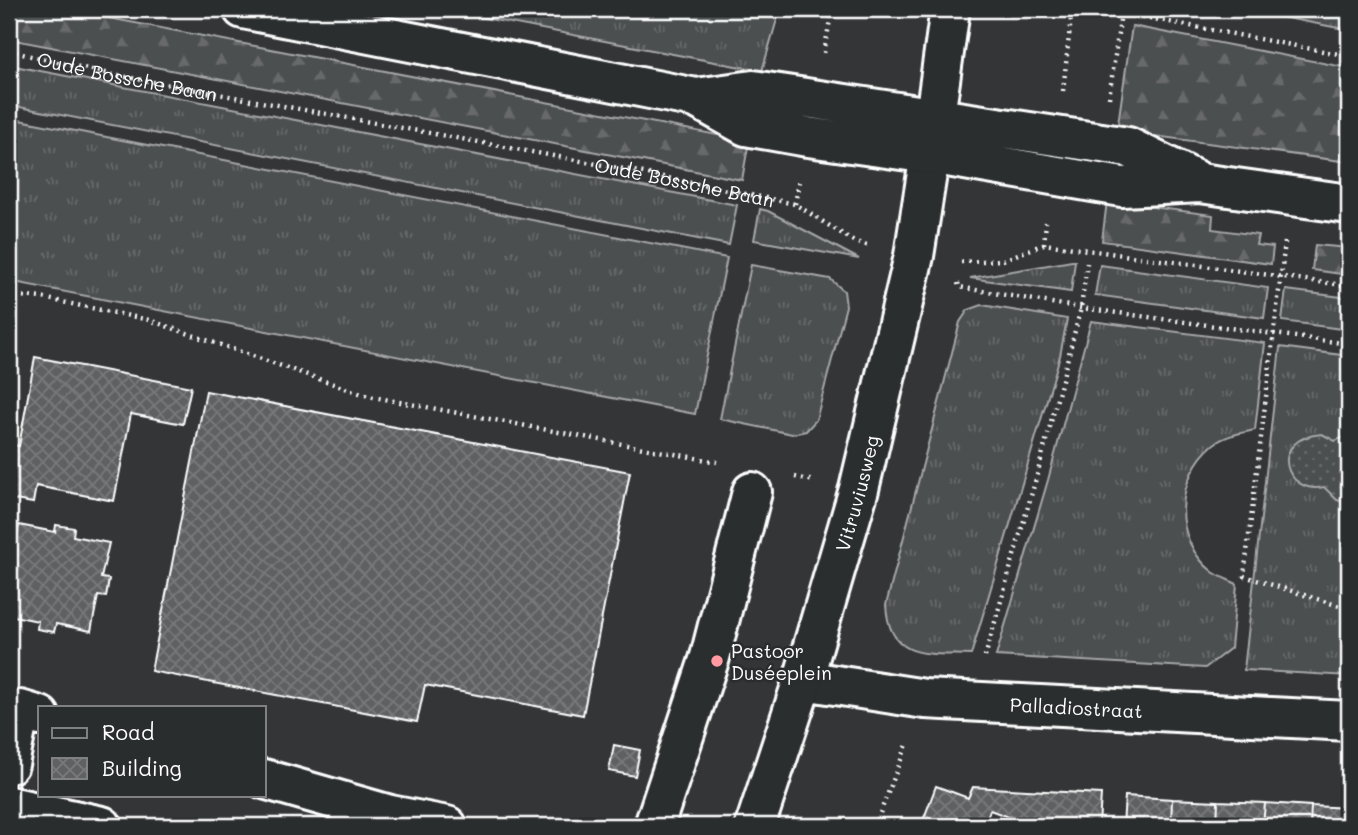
<svg xmlns="http://www.w3.org/2000/svg" width="1358" height="835" font-family="Mali,sans-serif">
  <style>
    .grass { fill: url(#grass-tufts); stroke: #a6a7a8; stroke-width: 2 }
    .forest { fill: url(#forest-firs); stroke: #a6a7a8; stroke-width: 2 }
    .park { fill: url(#park-dots); stroke: #a6a7a8; stroke-width: 2 }
    .building { fill: url(#building-cross-hatch); stroke: #fff; stroke-width: 2 }
    .lines { fill: none; stroke-linecap: round; stroke-linejoin: round }
    .minor-casing { stroke: #fff; stroke-width: 44 }
    .tertiary-casing { stroke: #fff; stroke-width: 44 }
    .path { stroke: #fff; stroke-width: 4.5; stroke-dasharray: 2 5; stroke-linecap: butt }
    .minor { stroke: #2a2d2e; stroke-width: 38 }
    .tertiary { stroke: #2a2d2e; stroke-width: 38 }
    .poi-dot { fill: #ff9aa2; stroke: #2a2d2e; stroke-width: 2.5 }
    .labels { text-anchor: middle; dominant-baseline: central; stroke-width: 5; stroke-linejoin: round; paint-order: stroke }
    .street-label { font-size: 19px; fill: #fff; stroke: #2a2d2e }
    .poi-label { font-size: 19px; fill: #fff; stroke: #2a2d2e; text-anchor: start }
  </style>
  <defs>
    <pattern id="grass-tufts" width="24" height="20" patternUnits="userSpaceOnUse" patternTransform="scale(1.75)"><rect width="24" height="20" fill="#4c4f50"/><path d="M3 7l-1-3M5 7V3M7 7l1-3M15 17l-1-3M17 17v-4M19 17l1-3" fill="none" stroke="#67696a"/></pattern>
    <pattern id="forest-firs" width="22" height="20" patternUnits="userSpaceOnUse" patternTransform="scale(1.75)"><rect width="22" height="20" fill="#4c4f50"/><path d="M5 1l3.5 6h-7zM16 11l3.5 6h-7z" fill="#67696a"/></pattern>
    <pattern id="park-dots" width="8" height="8" patternUnits="userSpaceOnUse" patternTransform="scale(1.75)"><rect width="8" height="8" fill="#4c4f50"/><path d="M2 2h.1M6 6h.1" fill="none" stroke="#67696a" stroke-width="1.8" stroke-linecap="round"/></pattern>
    <pattern id="building-cross-hatch" width="8" height="8" patternUnits="userSpaceOnUse" patternTransform="scale(1.75)"><rect width="8" height="8" fill="#5f6162"/><path d="M0 0l8 8M0 8l8-8" fill="none" stroke="#77797a"/></pattern>
  </defs>
  <rect width="100%" height="100%" fill="#333536"/>
  <filter id="ink" filterUnits="userSpaceOnUse"><feTurbulence type="fractalNoise" baseFrequency=".0143" numOctaves="2"/><feDisplacementMap in="SourceGraphic" scale="14" xChannelSelector="R" yChannelSelector="G"/><feConvolveMatrix kernelMatrix="1 2 1 2 8 2 1 2 1" color-interpolation-filters="sRGB"/></filter>
  <g filter="url(#ink)">
    <path class="grass" d="M437 9H780L762 71Z
      M1240 9H1349V30Z
      M9 65 737 205 729 245 9 105Z
      M9 118 727 258 695 414 9 281Z
      M760 209 768 211 859 259 754 240Z
      M1072 261H1075L1071 292 970 278Z
      M751 265 830 279 844 291 846 306 816 420 806 431 792 434 720 419Z
      M1100 265 1268 288 1264 318 1095 295Z
      M1286 290 1349 298V330L1282 321Z
      M982 305 1067 319 1060 356 971 655C928 653 889 661 886 605L960 322 968 310Z
      M1091 321 1265 343 1255 430C1241 433 1226 435 1214 444 1175 476 1171 540 1213 572 1220 577 1229 580 1237 584L1231 648 1205 668 996 656 1048 480Z
      M1280 347 1349 356V676L1244 670Z"/>
    <path class="forest" d="M9 9H62L749 141 742 180 9 39Z
      M1132 26 1349 68V162L1117 131Z
      M1107 201 1213 215 1212 229 1258 235 1256 245 1273 247 1271 264 1102 241Z
      M1315 245 1349 248V275L1312 270Z"/>
    <path class="park" d="M1322 434 1335 441 1349 435V503L1337 500 1324 487C1285 496 1266 438 1322 434Z"/>
    <path class="building" d="M35 357 191 387 183 424 131 414 114 501 36 486 33 503 9 499V444L19 446Z
      M206 391 630 472 583 715 425 685 417 722 151 671Z
      M19 525 55 532 56 525 74 528 73 536 109 543 101 578 109 579 106 597 98 596 91 631 56 624 54 632 37 629 38 621 9 615V560L12 561Z
      M614 745 640 750 635 776 609 771Z
      M936 786 968 798 973 787 1101 794 1099 826H1033L990 810 984 826H921Z
      M1125 796 1172 799 1171 826H1123Z
      M1172 799 1218 801 1217 826H1171Z
      M1218 801 1265 803 1263 826H1217Z
      M1265 803 1311 806 1310 826H1263Z
      M1311 806 1349 808V826H1310Z"/>
    <g class="lines">
      <defs>
        <g id="minor">
          <path id="s2" d="M803 680 925 699 1349 721"/>
          <path d="M9 764 20 710 40 716"/>
          <path d="M264 779 390 815 447 826"/>
          <path d="M9 806 102 826"/>
          <path d="M654 826 710 657 752 492"/>
          <path id="s3" d="M755 826 803 680 859 489 914 256 930 154"/>
        </g>
        <path id="tertiary" d="M243 9 696 98 746 126 808 137 930 154 1122 187 1200 183 1349 204
          M696 98 753 90 1128 147 1199 182
          M931 145 950 9"/>
      </defs>
      <use href="#minor" class="minor-casing"/>
      <use href="#tertiary" class="tertiary-casing"/>
      <g class="path">
        <path d="M1101 9 1349 56"/>
        <path id="s1" d="M9 51 110 74 624 169 795 204 855 242 867 245"/>
        <path d="M824 53 832 9"/>
        <path d="M1063 91 1072 9"/>
        <path d="M1109 98 1121 13"/>
        <path d="M795 204 799 182"/>
        <path d="M1285 242 1244 576 1349 609"/>
        <path d="M1044 244 1046 222"/>
        <path d="M961 262 1003 260 1044 244 1349 286"/>
        <path d="M958 283 959 287 1081 308 1349 344"/>
        <path d="M9 295 43 298 149 320 368 396 717 462"/>
        <path d="M795 477 814 481"/>
        <path d="M985 657 1037 475 1081 308 1087 263"/>
        <path d="M875 826 908 742"/>
      </g>
      <use href="#minor" class="minor"/>
      <use href="#tertiary" class="tertiary"/>
    </g>
  </g>
  <circle class="poi-dot" cx="717" cy="661" r="7"/>
  <g class="labels">
    <g class="street-label">
      <text stroke="none"><textPath href="#s1" startOffset="121">Oude Bossche Baan</textPath></text>
      <text stroke="none"><textPath href="#s1" startOffset="688">Oude Bossche Baan</textPath></text>
      <text stroke="none"><textPath href="#s3" startOffset="348">Vitruviusweg</textPath></text>
      <text stroke="none"><textPath href="#s2" startOffset="275">Palladiostraat</textPath></text>
    </g>
    <g class="poi-label">
      <text x="731" y="650">Pastoor<tspan x="731" dy="22">Duséeplein</tspan></text>
    </g>
  </g>
  <rect width="1358" height="835" fill="none" stroke="#2a2d2e" stroke-width="35"/>
  <rect x="18" y="18" width="1323" height="800" fill="none" stroke="#fff" stroke-width="2.5" filter="url(#ink)"/>
  <rect x="38" y="706" width="228" height="91" fill="#2a2d2e" stroke="#7f8182" stroke-width="2"/>
  <rect x="52" y="728" width="35" height="10" fill="#2a2d2e" stroke="#7f8182" stroke-width="2"/>
  <text x="102" y="740" font-size="21" fill="#ffffff">Road</text>
  <rect x="52" y="758" width="35" height="21" fill="url(#building-cross-hatch)" stroke="#7f8182" stroke-width="2"/>
  <text x="102" y="776" font-size="21" fill="#ffffff">Building</text>
</svg>
